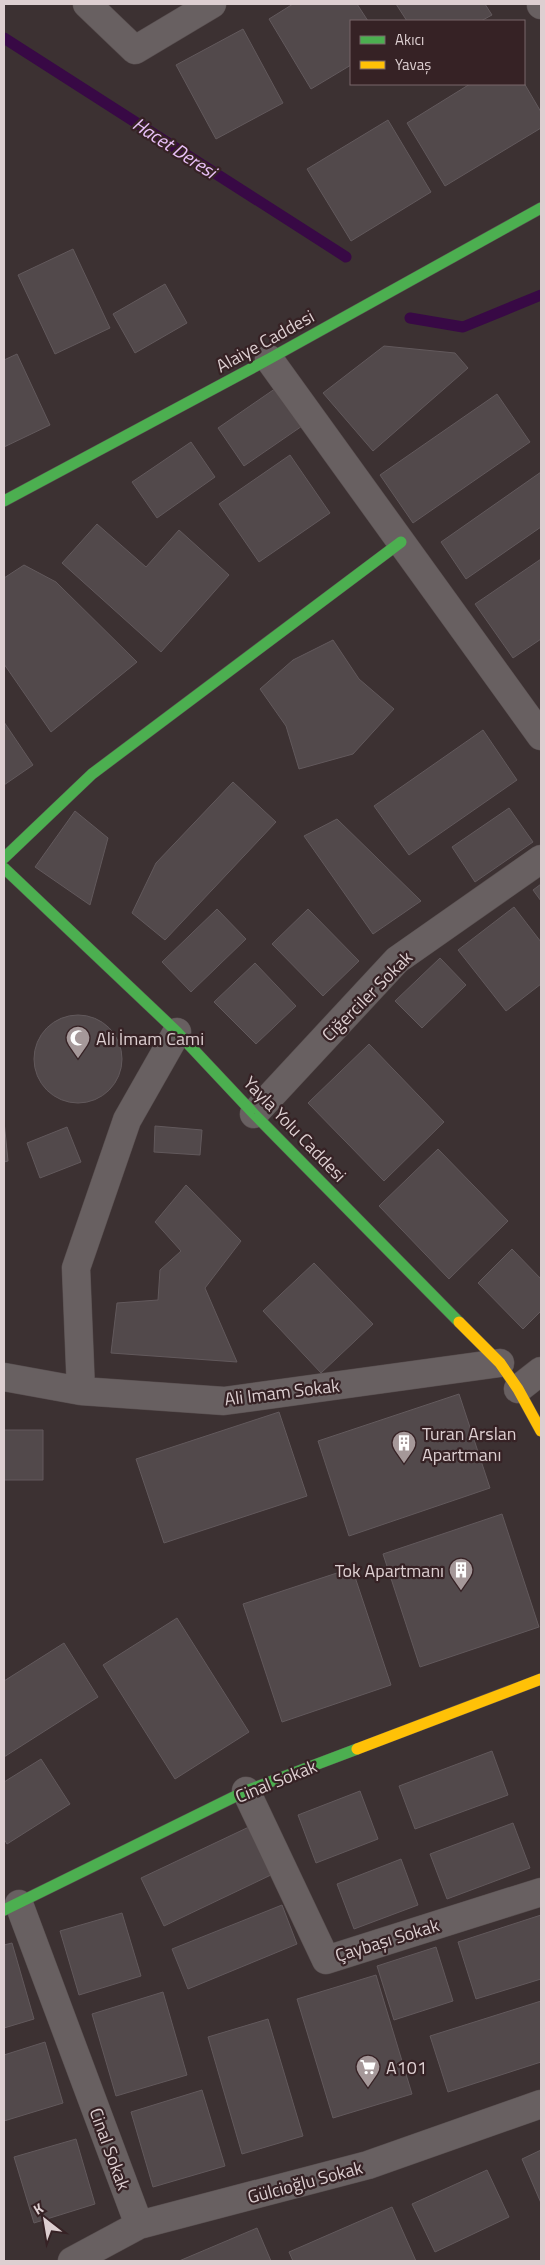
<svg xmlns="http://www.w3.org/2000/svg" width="545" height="2265" font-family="'Titillium Web',sans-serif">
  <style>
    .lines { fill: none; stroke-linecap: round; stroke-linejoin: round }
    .stream { stroke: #380945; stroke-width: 11 }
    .building { fill: #52494b; stroke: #62595c }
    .street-casing { stroke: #574d4e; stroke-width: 29 }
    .fast-casing { stroke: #574d4e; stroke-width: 12 }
    .slow-casing { stroke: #574d4e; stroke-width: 12 }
    .street { stroke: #686061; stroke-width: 28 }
    .fast { stroke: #4caf50; stroke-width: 11 }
    .slow { stroke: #ffc107; stroke-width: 11 }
    .labels { text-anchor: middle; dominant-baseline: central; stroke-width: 4.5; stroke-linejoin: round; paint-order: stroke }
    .street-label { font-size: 18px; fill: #ddcfd1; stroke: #362225 }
    .poi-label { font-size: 18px; fill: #ddcfd1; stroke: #362225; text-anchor: start }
    .water-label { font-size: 19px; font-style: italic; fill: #e9c0f8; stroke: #362225 }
  </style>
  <rect width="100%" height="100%" fill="#3c3132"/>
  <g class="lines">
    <path class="stream" d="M4 38 346 257
      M410 318 463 327 541 295"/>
  </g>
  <path class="building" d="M293 4H357L368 21H351V65L311 89 269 19Z
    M396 4H485L492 15 481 21H407Z
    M243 29 283 103 216 139 176 65Z
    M524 83 541 112V128L445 186 407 123 470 84Z
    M388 120 431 192 351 241 307 169Z
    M73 249 110 328 55 354 18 275Z
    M165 284 187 323 135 353 113 314Z
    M384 346 455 353 468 368 373 451 323 393Z
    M17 354 50 425 4 447V360Z
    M279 386 305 424 244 466 218 428Z
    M497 394 530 442 413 523 380 475Z
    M191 442 215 477 157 518 132 482Z
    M290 455 330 513 259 562 219 504Z
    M541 472V527L466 579 441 542Z
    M97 524 146 567 179 530 229 575 161 652 62 563Z
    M541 559V639L513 658 475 604Z
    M24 565 56 582 137 662 51 732 4 664V578Z
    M333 640 359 679 394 709 353 754 299 769 286 726 260 689 293 660Z
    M4 722 33 765 4 785Z
    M483 730 517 780 409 855 374 806Z
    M233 782 276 822 165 940 132 913 156 863Z
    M509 808 533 842 475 882 452 847Z
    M75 811 108 838 90 905 35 867Z
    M337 819 421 901 373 934 304 836Z
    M541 884V901L533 890Z
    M514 907 541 942V984L506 1011 458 950Z
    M217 909 246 939 191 992 162 962Z
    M308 909 359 961 323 996 272 944Z
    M440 958 466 985 422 1028 395 1001Z
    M255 963 296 1006 256 1044 214 1002Z
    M34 1059a44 44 0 1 1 88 0a44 44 0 1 1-88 0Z
    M369 1044 444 1122 384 1181 308 1103Z
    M4 1121 8 1161 4 1162Z
    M155 1126 202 1130 200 1155 154 1152Z
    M67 1127 81 1162 40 1178 27 1143Z
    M438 1149 508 1221 449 1279 379 1206Z
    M186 1185 241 1241 205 1288 237 1362 111 1353 117 1303 158 1300 160 1270 181 1251 155 1222Z
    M512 1249 541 1279V1311L523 1329 478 1283Z
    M314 1263 373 1324 321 1373 263 1311Z
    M459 1394 490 1488 349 1536 318 1441Z
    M279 1412 307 1496 164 1543 136 1459Z
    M4 1430H43V1480H4Z
    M502 1514 539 1627 420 1667 383 1554Z
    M352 1568 391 1685 282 1722 243 1604Z
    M177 1618 249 1732 175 1779 103 1665Z
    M64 1643 98 1697 4 1757V1681Z
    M492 1751 508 1795 415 1829 399 1786Z
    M41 1759 70 1804 7 1844 4 1839V1782Z
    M360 1791 378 1839 316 1863 298 1815Z
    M513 1823 530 1868 447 1899 430 1854Z
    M251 1826 273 1874 164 1926 141 1878Z
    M401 1859 418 1905 354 1929 337 1884Z
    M282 1905 297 1944 188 1989 172 1949Z
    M122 1913 141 1976 79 1995 60 1931Z
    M541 1915V1979L476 1999 458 1942Z
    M12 1943 34 2019 4 2028V1945Z
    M436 1947 453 2001 394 2020 377 1966Z
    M376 1975 412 2094 333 2118 297 1999Z
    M163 1992 187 2075 116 2096 92 2014Z
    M541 2001V2062L448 2092 430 2036Z
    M268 2019 303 2136 242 2154 208 2037Z
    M45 2042 63 2103 4 2121V2055Z
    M202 2090 225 2166 153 2187 131 2112Z
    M76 2139 95 2204 34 2223 14 2157Z
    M541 2150V2203L522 2159Z
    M487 2170 509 2217 435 2252 412 2204Z
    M392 2207 416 2261H293L289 2252Z
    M257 2228 271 2261H179Z"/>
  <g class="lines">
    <defs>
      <path id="street" d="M87 4 135 50 212 4
        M541 4V5
        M269 359 541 736
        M254 1114 397 960 541 859
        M4 1377 81 1391 224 1401 500 1363
        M518 1389 541 1371
        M81 1391 76 1268 127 1120 177 1032
        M246 1791 326 1960 541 1892
        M19 1904 139 2225
        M72 2261 139 2225 368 2165 541 2104"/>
      <path id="fast" d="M4 501 269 359 541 208
        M4 858 92 774 401 542
        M4 868 177 1032 254 1114 459 1322
        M4 1910 246 1791 357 1749"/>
      <path id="slow" d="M459 1322 500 1363 518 1389 541 1431
        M357 1749 541 1679"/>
    </defs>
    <use href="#street" class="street-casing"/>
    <use href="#fast" class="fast-casing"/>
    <use href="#slow" class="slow-casing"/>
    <use href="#street" class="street"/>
    <use href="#fast" class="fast"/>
    <use href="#slow" class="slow"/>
  </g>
  <defs>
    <symbol id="mosque-pin" viewBox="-11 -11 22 30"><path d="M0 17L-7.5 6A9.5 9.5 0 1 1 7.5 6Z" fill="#a59899" stroke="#362225"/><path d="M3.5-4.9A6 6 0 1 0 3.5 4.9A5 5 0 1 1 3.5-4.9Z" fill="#fff"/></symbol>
    <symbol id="building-pin" viewBox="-11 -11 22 30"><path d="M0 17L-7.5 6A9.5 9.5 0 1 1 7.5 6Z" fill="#a59899" stroke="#362225"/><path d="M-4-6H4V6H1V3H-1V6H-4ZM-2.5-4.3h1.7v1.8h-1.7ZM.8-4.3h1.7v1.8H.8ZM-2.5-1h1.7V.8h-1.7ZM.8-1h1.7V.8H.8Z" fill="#fff"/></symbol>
    <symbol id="supermarket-pin" viewBox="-11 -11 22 30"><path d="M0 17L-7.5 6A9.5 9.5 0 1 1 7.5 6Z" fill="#a59899" stroke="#362225"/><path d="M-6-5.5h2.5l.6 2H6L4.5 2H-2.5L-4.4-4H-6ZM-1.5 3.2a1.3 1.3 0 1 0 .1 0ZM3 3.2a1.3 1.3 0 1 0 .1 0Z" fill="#fff"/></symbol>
  </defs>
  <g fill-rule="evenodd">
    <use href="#mosque-pin" x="64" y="1024" width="28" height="38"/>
    <use href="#building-pin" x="390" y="1429" width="28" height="38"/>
    <use href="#building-pin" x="447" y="1556" width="28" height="38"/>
    <use href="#supermarket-pin" x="354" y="2053" width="28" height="38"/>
  </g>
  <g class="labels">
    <g class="street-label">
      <text transform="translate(265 341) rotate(-29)">Alaiye Caddesi</text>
      <text transform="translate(367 996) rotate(-45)">Ciğerciler Sokak</text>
      <text transform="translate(295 1129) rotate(46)">Yayla Yolu Caddesi</text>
      <text transform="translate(282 1392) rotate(-7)">Ali Imam Sokak</text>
      <text transform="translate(276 1781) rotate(-22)">Cinal Sokak</text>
      <text transform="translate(387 1940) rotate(-17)">Çaybaşı Sokak</text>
      <text transform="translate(110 2149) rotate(70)">Cinal Sokak</text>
      <text transform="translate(305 2182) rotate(-15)">Gülcioğlu Sokak</text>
    </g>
    <g class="poi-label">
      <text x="96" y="1038">Ali İmam Cami</text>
      <text x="422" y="1433">Turan Arslan<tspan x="422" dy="21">Apartmanı</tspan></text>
      <text x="444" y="1570" text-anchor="end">Tok Apartmanı</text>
      <text x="386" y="2067">A101</text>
    </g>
    <g class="water-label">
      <text transform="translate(175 147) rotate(33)">Hacet Deresi</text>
    </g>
  </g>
  <rect width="545" height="2265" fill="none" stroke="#ddcfd1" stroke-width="10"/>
  <rect x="350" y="20" width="175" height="65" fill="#362225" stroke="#79676a"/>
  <rect x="360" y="36" width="25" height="8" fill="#4caf50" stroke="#79676a"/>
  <text x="395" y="45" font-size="15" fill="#ddcfd1">Akıcı</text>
  <rect x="360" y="61" width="25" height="8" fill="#ffc107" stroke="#79676a"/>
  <text x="395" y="70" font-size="15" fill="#ddcfd1">Yavaş</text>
  <g transform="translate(45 2220) rotate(329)" stroke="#362225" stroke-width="4" paint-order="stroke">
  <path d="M0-4L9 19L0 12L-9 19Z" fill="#ddcfd1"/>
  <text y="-8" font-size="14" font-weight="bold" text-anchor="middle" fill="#ddcfd1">K</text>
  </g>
</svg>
